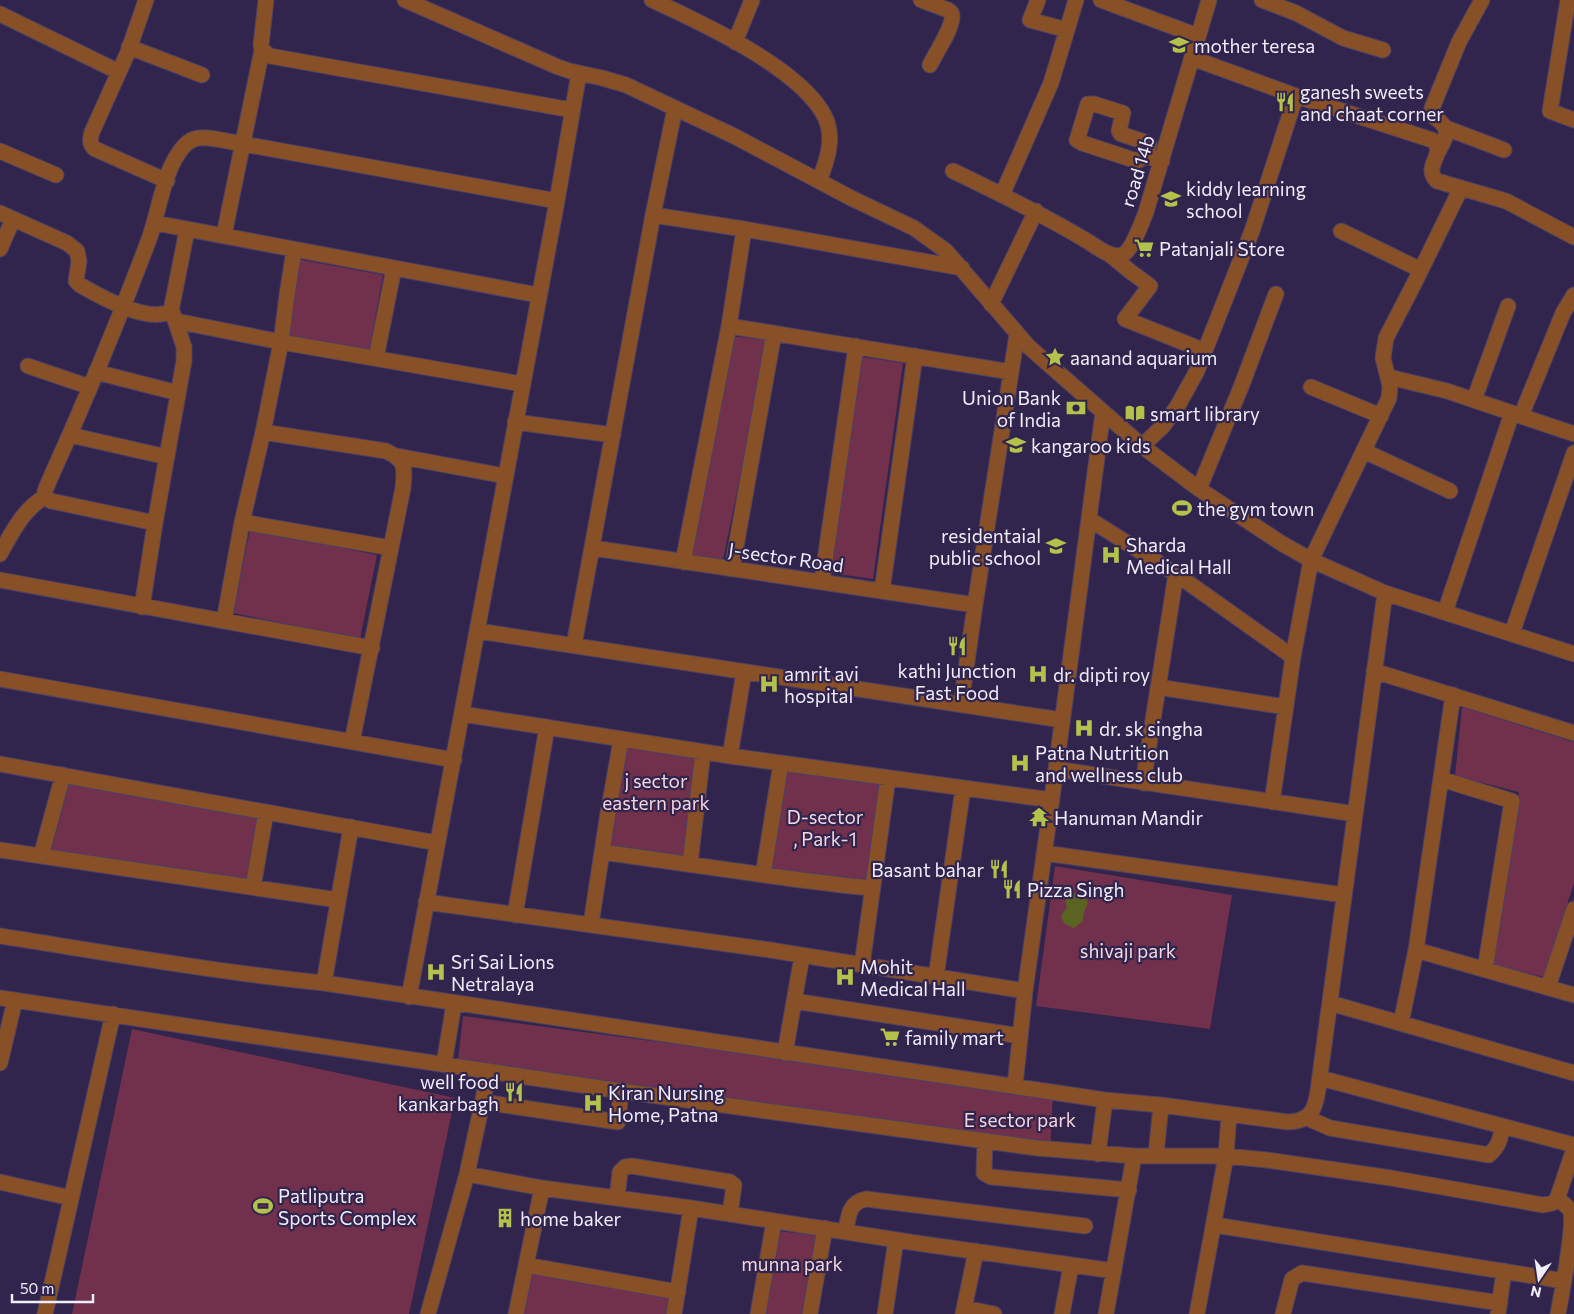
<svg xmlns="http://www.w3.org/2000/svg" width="1574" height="1314" font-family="Commissioner,sans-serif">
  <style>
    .green { fill: #71304b }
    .water { fill: #5b6322 }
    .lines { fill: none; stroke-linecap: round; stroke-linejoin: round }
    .minor-casing { stroke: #4c4066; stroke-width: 17 }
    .minor { stroke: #875026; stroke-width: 15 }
    .labels { text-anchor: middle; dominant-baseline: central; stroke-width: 4.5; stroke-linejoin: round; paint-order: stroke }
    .poi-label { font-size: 19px; fill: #f0edfd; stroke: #31244d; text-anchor: start }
    .street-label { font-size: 19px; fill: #f0edfd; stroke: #31244d }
    .park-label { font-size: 19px; fill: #f4d6e0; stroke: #31244d }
  </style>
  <rect width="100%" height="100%" fill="#31244d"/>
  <path class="green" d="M297 259 383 275 369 352 281 338Z
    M730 336 768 340 723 560 689 555Z
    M862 357 903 363 873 579 831 573Z
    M250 529 377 555 360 639 233 613Z
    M1462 707 1574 742V883L1544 977 1490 964 1519 792 1455 776Z
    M627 746 697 755 683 863 609 851Z
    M784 769 884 784 880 790 865 884 769 869Z
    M70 780 261 814 251 884 50 855Z
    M1055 866 1232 895 1210 1029 1036 1006Z
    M463 1016 1053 1094 1050 1154 458 1060Z
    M132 1029 455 1098 409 1314H72Z
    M777 1231 817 1235 803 1314H763Z
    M529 1271 671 1295 667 1314H520Z"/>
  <path class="water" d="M1070 893H1083L1088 903 1084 912 1083 921 1074 928 1065 924 1061 918 1063 912 1067 908C1065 901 1065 898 1070 893Z"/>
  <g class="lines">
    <defs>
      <path id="minor" d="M146 0 128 52 92 132C90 139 89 144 95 149L167 181
        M266 0 261 45 262 50 270 56 572 110
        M405 0 558 67 570 71 602 78 626 85 734 136 851 198 914 228 946 251 1029 347 1142 446 1199 489 1281 543 1311 560 1385 593 1574 654
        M652 0C700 22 802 69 825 117 835 138 827 161 819 181
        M921 0 948 10C951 12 952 12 952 16 953 28 935 54 930 65
        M1038 0 1030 20 1067 30
        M1101 0 1198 36
        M1262 0 1296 13 1343 38 1383 50
        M1568 0 1550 111 1574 120
        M0 14 119 72
        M735 42 752 0
        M129 47 202 75
        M1192 58 1296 96 1432 140C1449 153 1421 166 1437 181L1506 201 1574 237
        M1446 128 1504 150
        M0 151 56 175
        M1438 152C1447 135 1452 129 1434 117L1432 108 1459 42 1482 0
        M1146 156 1149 144 1145 142 1121 134 1119 131 1123 113 1094 104H1088L1077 140 1082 143 1137 161 1146 156 1162 161
        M953 171C999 193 1044 215 1087 241 1096 246 1110 259 1122 255 1132 251 1142 222 1146 212L1209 0
        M1002 195 1051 83 1076 0
        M0 213 67 243 77 251 79 261 76 281 80 285C101 297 148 324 171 311L187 230
        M653 215 744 229 962 268
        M155 223 538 295
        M744 229 729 326 1011 372
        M1341 231 1421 270
        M224 235 262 50
        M0 249 13 219
        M1109 254 1131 272 1150 286 1125 319 1205 351
        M991 304 1036 211
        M176 321 281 342 522 384
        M376 358 394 268
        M28 366 90 387
        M96 372 178 393
        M1389 377 1447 391 1574 434
        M1311 387 1381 416
        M1474 400 1508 306
        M1521 416 1563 313 1574 295
        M515 422 613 435
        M263 432 386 451C406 460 405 468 403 488L352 742
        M70 435 167 457
        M1142 446 1163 426 1177 407 1197 371 1252 231 1296 96
        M1364 451 1450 491
        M397 456 505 476
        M1199 489 1241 387 1276 294
        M1089 519 1176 574 1293 657
        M242 522 391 548
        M155 523 51 501 45 497V491L49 481C85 402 118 322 148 242 160 211 162 171 184 146 193 136 203 137 216 139L557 201
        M593 548 975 605
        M0 554C11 534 24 508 45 497
        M683 562 729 326
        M732 569 774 333
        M0 580 372 648
        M822 581 856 346
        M882 591 915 356
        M142 607 155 523 184 361V347L173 314
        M1445 612 1512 413
        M224 621 242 522 263 432 281 342 287 295 294 250
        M478 631 1062 720
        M1512 633 1574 453
        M574 645 653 215 675 108
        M1374 671 1574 733
        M0 679 454 760
        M1158 687 1286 707
        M961 704 975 605 1017 334
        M462 714 730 756 1052 800
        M730 756 744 672
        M0 764 437 843
        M1056 769 1355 814
        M1441 779 1512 801 1485 969
        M1143 783 1176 574
        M1272 802 1293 657 1311 560 1389 398 1390 386 1383 358 1386 338 1417 278 1461 188
        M0 850 338 900
        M602 852 793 879 850 886 872 888
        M1044 853 1344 895
        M41 856 63 775
        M690 864 703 752
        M763 875 781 763
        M253 887 266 812
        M426 902 770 950 1025 991
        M515 915 547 727
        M591 924 607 819 621 740
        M0 936C108 953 216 972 324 983L1105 1100 1161 1105 1288 1122C1311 1121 1315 1110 1318 1090L1385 593
        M1416 950 1574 995
        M862 965 888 778
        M936 977 963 788
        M324 983 351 827
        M1548 987 1574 909
        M409 997 557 201 579 73
        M0 998 621 1091 1037 1148 1134 1156H1226L1267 1160 1391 1178 1543 1205 1553 1203 1557 1199 1574 1149
        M794 1001 1020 1036
        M1330 1003 1574 1073
        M1401 1023 1416 950 1453 695
        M785 1053 802 956
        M0 1063 15 1000
        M444 1064 454 1004
        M1320 1078 1574 1145
        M1015 1085 1025 991 1056 769 1103 412
        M483 1102 618 1122 621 1091
        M1307 1118 1330 1128 1489 1155C1499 1146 1501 1138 1502 1126
        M985 1141 984 1173 991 1177 1129 1190
        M1098 1154 1105 1100
        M1156 1155 1161 1105
        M467 1174 542 1188 691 1208 923 1244 1114 1271
        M0 1182 71 1198
        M617 1198 620 1172 625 1167 632 1166 730 1182 734 1185 730 1214
        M1557 1199C1562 1202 1568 1206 1571 1212 1574 1231 1562 1292 1558 1314
        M1215 1225 1564 1281
        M846 1231C848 1217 849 1202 866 1199L1085 1226
        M526 1265 678 1292
        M965 1308 994 1314
        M45 1314 113 1014
        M428 1314 467 1174 489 1071
        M516 1314 542 1188
        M674 1314 691 1208
        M758 1314 774 1221
        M810 1314 825 1228
        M885 1314 896 1240
        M963 1314 976 1251
        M1062 1314 1071 1266
        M1106 1314 1134 1156
        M1197 1314 1226 1156 1229 1114
        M1283 1314 1292 1279 1302 1273 1500 1303
        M1498 1314 1504 1271"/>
    </defs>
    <use href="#minor" class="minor-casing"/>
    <use href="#minor" class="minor"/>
  </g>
  <defs>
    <symbol id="school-bare" viewBox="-9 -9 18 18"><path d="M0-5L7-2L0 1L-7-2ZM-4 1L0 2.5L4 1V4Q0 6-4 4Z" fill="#b3c24b" stroke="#31244d" stroke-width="2.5" paint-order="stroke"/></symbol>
    <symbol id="restaurant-bare" viewBox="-9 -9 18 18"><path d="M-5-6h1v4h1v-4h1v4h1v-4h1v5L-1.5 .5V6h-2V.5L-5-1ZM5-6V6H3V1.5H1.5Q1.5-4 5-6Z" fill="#b3c24b" stroke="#31244d" stroke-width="2.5" paint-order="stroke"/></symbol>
    <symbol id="supermarket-bare" viewBox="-9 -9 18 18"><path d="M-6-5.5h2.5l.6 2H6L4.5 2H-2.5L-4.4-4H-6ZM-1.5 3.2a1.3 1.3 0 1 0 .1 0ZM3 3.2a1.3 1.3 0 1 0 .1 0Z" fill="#b3c24b" stroke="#31244d" stroke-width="2.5" paint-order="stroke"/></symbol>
    <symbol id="sight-bare" viewBox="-9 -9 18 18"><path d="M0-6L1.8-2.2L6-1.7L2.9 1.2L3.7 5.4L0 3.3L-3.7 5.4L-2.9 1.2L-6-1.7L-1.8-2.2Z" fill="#b3c24b" stroke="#31244d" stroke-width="2.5" paint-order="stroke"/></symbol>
    <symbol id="bank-bare" viewBox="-9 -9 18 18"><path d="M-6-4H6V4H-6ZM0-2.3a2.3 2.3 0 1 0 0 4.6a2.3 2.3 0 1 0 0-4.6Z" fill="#b3c24b" stroke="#31244d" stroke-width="2.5" paint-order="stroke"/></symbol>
    <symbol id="library-bare" viewBox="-9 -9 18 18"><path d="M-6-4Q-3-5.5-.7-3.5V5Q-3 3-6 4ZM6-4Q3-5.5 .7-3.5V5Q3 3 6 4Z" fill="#b3c24b" stroke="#31244d" stroke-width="2.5" paint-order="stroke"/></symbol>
    <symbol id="stadium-bare" viewBox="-9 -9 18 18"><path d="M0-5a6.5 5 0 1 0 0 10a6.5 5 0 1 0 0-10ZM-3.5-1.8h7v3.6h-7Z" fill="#b3c24b" stroke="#31244d" stroke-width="2.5" paint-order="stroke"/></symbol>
    <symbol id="hospital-bare" viewBox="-9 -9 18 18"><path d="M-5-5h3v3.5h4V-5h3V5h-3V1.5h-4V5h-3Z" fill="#b3c24b" stroke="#31244d" stroke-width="2.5" paint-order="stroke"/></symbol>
    <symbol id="temple-bare" viewBox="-9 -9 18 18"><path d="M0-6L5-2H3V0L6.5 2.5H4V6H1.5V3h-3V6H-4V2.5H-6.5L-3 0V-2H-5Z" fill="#b3c24b" stroke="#31244d" stroke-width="2.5" paint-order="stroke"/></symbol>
    <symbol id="building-bare" viewBox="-9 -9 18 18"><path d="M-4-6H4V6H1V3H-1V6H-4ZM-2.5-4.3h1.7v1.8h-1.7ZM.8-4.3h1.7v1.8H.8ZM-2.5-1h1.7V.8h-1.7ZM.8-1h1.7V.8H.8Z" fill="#b3c24b" stroke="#31244d" stroke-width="2.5" paint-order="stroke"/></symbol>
  </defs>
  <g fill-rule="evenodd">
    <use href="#school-bare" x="1165" y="31" width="28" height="28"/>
    <use href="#restaurant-bare" x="1271" y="88" width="28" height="28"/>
    <use href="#school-bare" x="1157" y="185" width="28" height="28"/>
    <use href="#supermarket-bare" x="1130" y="234" width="28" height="28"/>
    <use href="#sight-bare" x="1041" y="343" width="28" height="28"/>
    <use href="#bank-bare" x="1062" y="394" width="28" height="28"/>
    <use href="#library-bare" x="1121" y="399" width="28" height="28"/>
    <use href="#school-bare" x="1002" y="431" width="28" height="28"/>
    <use href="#stadium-bare" x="1168" y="494" width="28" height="28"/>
    <use href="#school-bare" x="1042" y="532" width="28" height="28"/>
    <use href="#hospital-bare" x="1097" y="541" width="28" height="28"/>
    <use href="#restaurant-bare" x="943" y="632" width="28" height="28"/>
    <use href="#hospital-bare" x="1024" y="660" width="28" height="28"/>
    <use href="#hospital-bare" x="755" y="670" width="28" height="28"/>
    <use href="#hospital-bare" x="1070" y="714" width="28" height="28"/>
    <use href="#hospital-bare" x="1006" y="749" width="28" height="28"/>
    <use href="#temple-bare" x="1025" y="803" width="28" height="28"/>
    <use href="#restaurant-bare" x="985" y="855" width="28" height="28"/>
    <use href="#restaurant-bare" x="998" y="875" width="28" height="28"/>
    <use href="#hospital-bare" x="422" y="958" width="28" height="28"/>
    <use href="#hospital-bare" x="831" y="963" width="28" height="28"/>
    <use href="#supermarket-bare" x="876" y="1023" width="28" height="28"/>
    <use href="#restaurant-bare" x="500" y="1078" width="28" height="28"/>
    <use href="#hospital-bare" x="579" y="1089" width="28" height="28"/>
    <use href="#stadium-bare" x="249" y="1192" width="28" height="28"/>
    <use href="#building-bare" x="491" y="1204" width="28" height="28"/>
  </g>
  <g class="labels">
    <g class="poi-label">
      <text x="1194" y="45">mother teresa</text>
      <text x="1300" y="91">ganesh sweets<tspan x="1300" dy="22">and chaat corner</tspan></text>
      <text x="1186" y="188">kiddy learning<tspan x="1186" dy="22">school</tspan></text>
      <text x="1159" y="248">Patanjali Store</text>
      <text x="1070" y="357">aanand aquarium</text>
      <text x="1061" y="397" text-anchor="end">Union Bank<tspan x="1061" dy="22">of India</tspan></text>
      <text x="1150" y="413">smart library</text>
      <text x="1031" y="445">kangaroo kids</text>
      <text x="1197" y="508">the gym town</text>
      <text x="1041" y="535" text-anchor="end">residentaial<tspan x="1041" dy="22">public school</tspan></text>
      <text x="1126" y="544">Sharda<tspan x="1126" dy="22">Medical Hall</tspan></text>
      <text x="957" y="670" text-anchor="middle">kathi Junction<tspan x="957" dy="22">Fast Food</tspan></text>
      <text x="784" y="673">amrit avi<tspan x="784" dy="22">hospital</tspan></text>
      <text x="1053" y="674">dr. dipti roy</text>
      <text x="1099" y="728">dr. sk singha</text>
      <text x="1035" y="752">Patna Nutrition<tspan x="1035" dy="22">and wellness club</tspan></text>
      <text x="1054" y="817">Hanuman Mandir</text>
      <text x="984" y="869" text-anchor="end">Basant bahar</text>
      <text x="1027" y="889">Pizza Singh</text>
      <text x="451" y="961">Sri Sai Lions<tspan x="451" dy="22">Netralaya</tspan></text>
      <text x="860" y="966">Mohit<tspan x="860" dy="22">Medical Hall</tspan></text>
      <text x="905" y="1037">family mart</text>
      <text x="499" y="1081" text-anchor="end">well food<tspan x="499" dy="22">kankarbagh</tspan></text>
      <text x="608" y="1092">Kiran Nursing<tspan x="608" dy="22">Home, Patna</tspan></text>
      <text x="278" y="1195">Patliputra<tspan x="278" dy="22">Sports Complex</tspan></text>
      <text x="520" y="1218">home baker</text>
    </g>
    <g class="street-label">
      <text transform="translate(1137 171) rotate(-73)">road 14b</text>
      <text transform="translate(786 557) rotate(8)">J-sector Road</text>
    </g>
    <g class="park-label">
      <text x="656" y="780">j sector<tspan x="656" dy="22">eastern park</tspan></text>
      <text x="825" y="816">D-sector<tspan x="825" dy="22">, Park-1</tspan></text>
      <text x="1128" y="950">shivaji park</text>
      <text x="1020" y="1119">E sector park</text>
      <text x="792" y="1263">munna park</text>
    </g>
  </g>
  <g transform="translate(1539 1279) rotate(193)" stroke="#31244d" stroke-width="4" paint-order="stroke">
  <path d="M0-4L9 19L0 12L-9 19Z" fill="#f0edfd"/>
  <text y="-8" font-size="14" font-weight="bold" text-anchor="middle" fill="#f0edfd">N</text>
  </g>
  <path d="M12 1294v8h81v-8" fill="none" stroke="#f0edfd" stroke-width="2.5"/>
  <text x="20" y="1294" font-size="15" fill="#f0edfd" stroke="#31244d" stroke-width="4" paint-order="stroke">50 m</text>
</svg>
